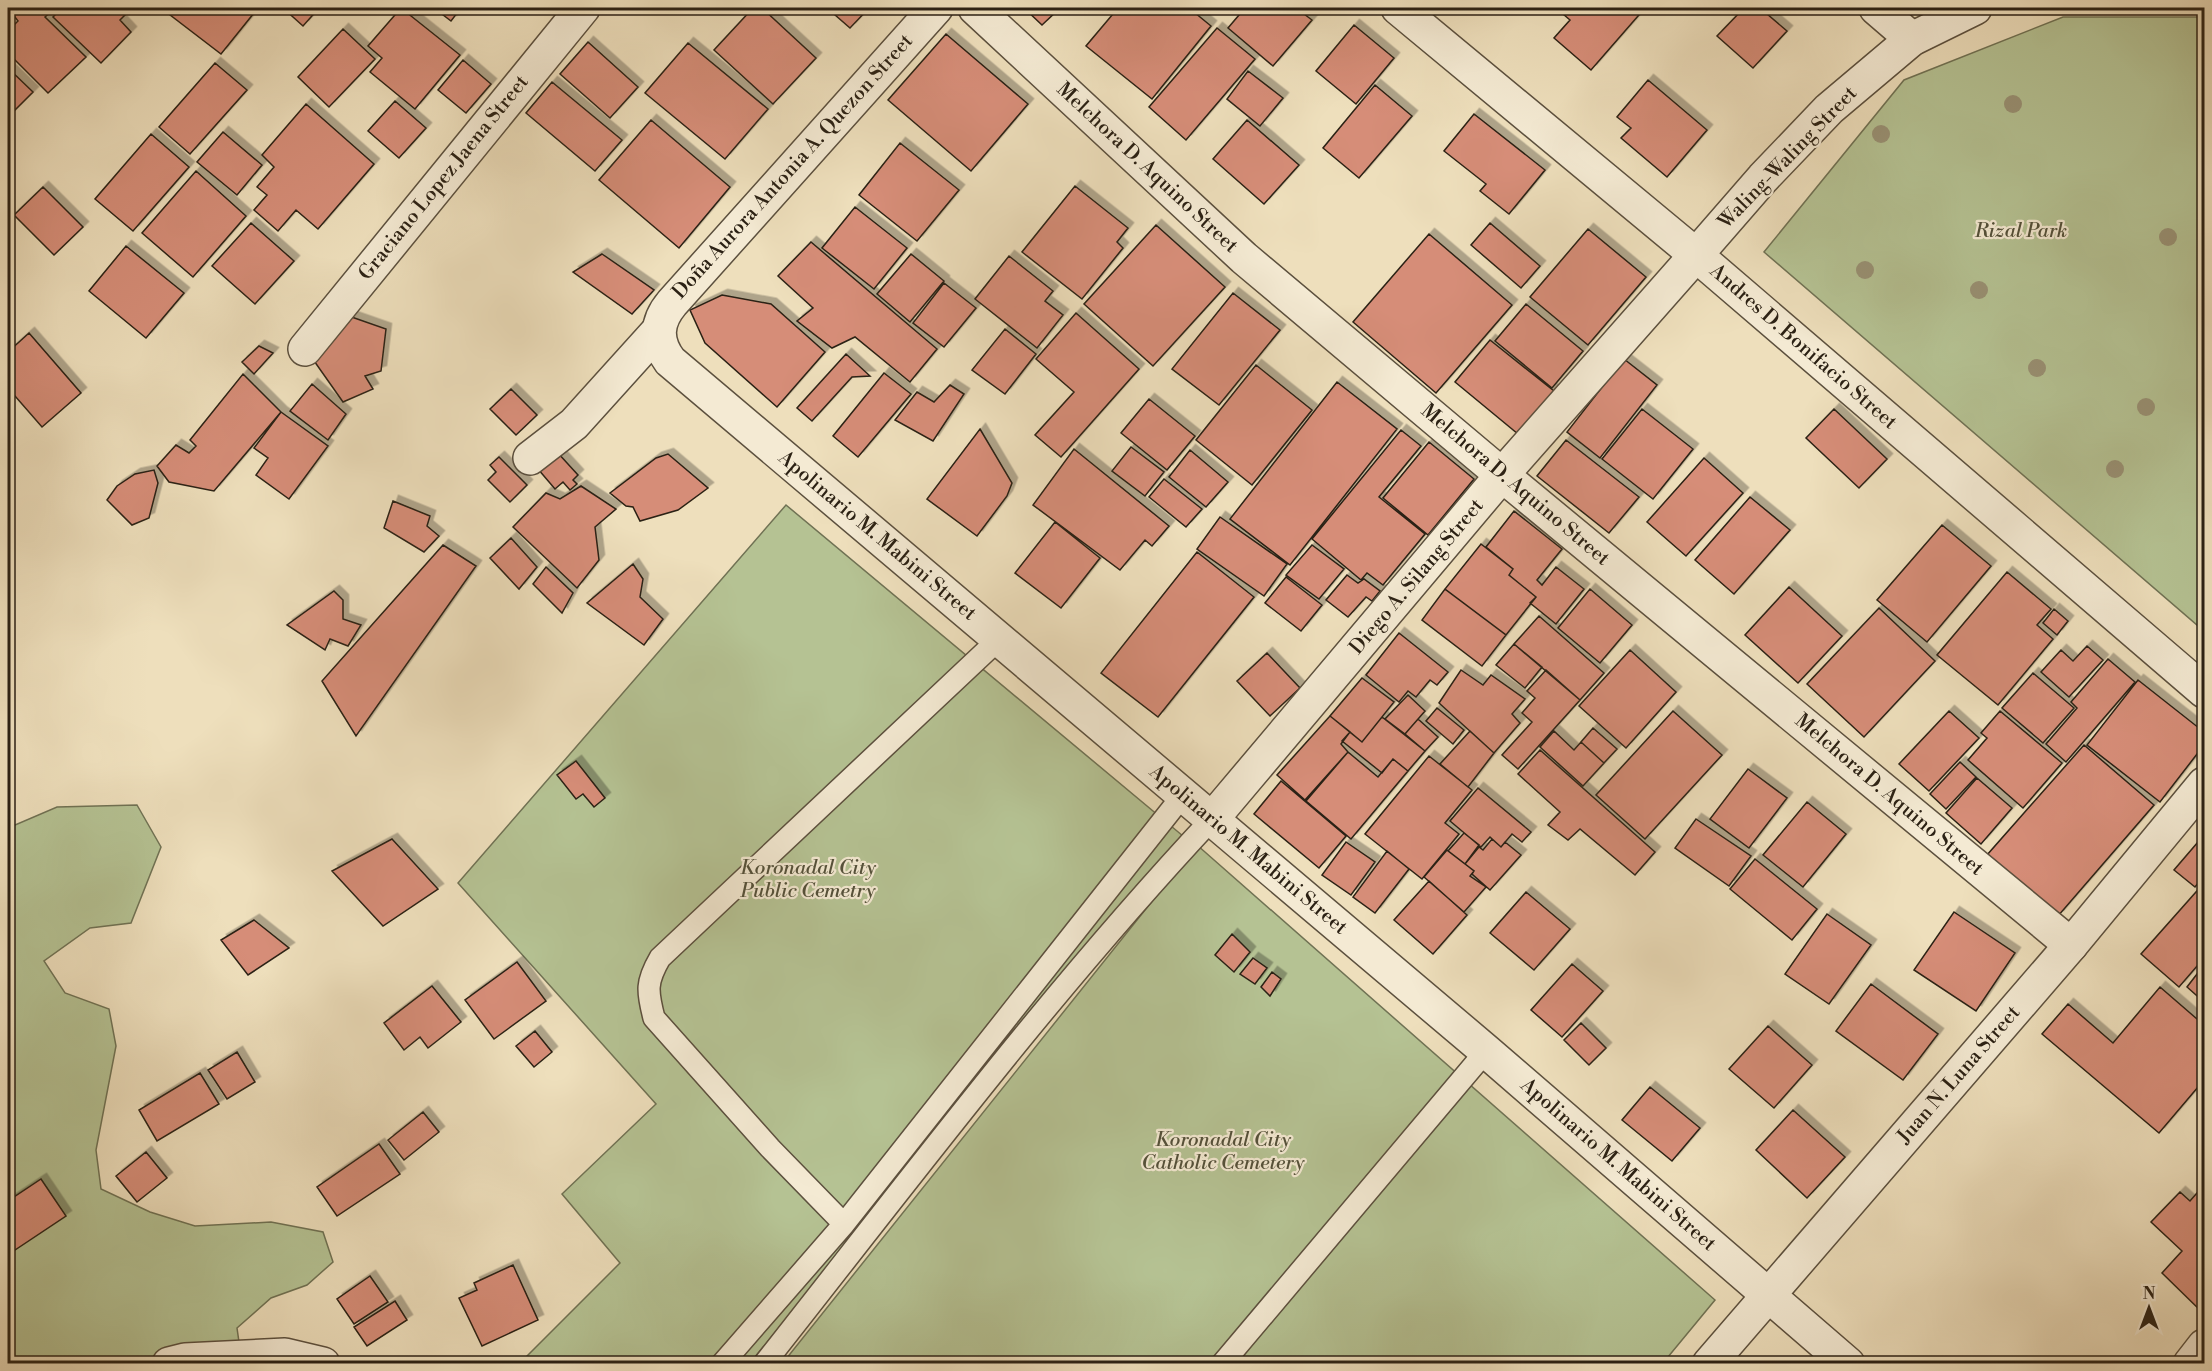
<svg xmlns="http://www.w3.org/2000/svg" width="2212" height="1371" font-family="'Libre Bodoni',serif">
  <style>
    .green { fill: #b5c293; stroke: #707254; stroke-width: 1.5 }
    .building { fill: #d68d78; stroke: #2b2114; stroke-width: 1.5; filter: url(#shadow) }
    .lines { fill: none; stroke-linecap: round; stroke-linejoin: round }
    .service-casing { stroke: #5c503e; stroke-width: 24 }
    .minor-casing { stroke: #5c503e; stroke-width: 36 }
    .tertiary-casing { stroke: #5c503e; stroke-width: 36 }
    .service { stroke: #f4ead3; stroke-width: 21 }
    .minor { stroke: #f4ead3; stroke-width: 33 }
    .tertiary { stroke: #f4ead3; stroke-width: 33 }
    .tree { fill: #999174 }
    .labels { text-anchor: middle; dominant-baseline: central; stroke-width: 4.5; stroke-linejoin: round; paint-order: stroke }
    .street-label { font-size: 20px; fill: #2b2114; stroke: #f4ead3 }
    .park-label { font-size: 20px; font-style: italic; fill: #54513a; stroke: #f4ead3 }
  </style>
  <defs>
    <filter id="shadow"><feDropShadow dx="5.5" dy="-5.5" stdDeviation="0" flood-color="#0004"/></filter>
  </defs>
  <rect width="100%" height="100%" fill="#eedfbc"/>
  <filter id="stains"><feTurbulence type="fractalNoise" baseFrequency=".00333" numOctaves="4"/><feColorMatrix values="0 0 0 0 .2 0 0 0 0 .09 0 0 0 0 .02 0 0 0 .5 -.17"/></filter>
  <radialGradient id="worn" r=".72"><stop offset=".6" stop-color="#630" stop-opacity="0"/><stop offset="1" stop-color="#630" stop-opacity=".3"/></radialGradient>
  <path class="green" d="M2063 17H2204V631L1764 252 1904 80Z
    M786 505 1183 836 750 1363H520L620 1263 562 1194 656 1104 458 883Z
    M137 805 161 847 131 923 90 928 44 961 65 993 109 1009 116 1046 96 1150 101 1189 150 1212 195 1226 271 1222 323 1232 333 1262 307 1285 271 1298 237 1328 242 1363 8 1364V828L57 807Z
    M1197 845 1715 1300 1663 1363 782 1364Z"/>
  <path class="building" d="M8 8H55L45 17 86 57 48 93 8 53V31L18 21Z
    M62 8H132L120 20 131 32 101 63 53 17Z
    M161 8H258L221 54Z
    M283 8H319L303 26Z
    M401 8 460 55 415 109 370 72 382 58 368 46Z
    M434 8H461L451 21Z
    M753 8H762L816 58 773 104 714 50Z
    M827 8H869L850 28Z
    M1024 8H1060L1042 25Z
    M1118 8H1189L1211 26 1152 99 1086 46Z
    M1245 8H1296L1312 20 1273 66 1228 28Z
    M1556 8H1645L1591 70 1554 38 1570 20Z
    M1744 8H1760L1787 31 1753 68 1717 36Z
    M1354 25 1394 58 1356 104 1316 71Z
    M1217 28 1255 59 1186 140 1149 107Z
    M343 29 375 59 329 107 298 77Z
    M946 34 1028 104 971 171 888 100Z
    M588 42 638 87 610 118 560 74Z
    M688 43 768 109 725 159 645 93Z
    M463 60 491 84 466 113 438 90Z
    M215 63 247 90 190 154 159 127Z
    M8 68 33 92 8 117Z
    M1248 71 1283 98 1260 126 1227 99Z
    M1648 80 1707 130 1667 177 1621 138 1631 128 1617 117Z
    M552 82 622 140 595 171 526 113Z
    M1375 85 1412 116 1359 178 1323 148Z
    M395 101 426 128 399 158 368 131Z
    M306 104 374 164 318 229 296 210 278 231 254 210 267 195 257 187 274 167 262 155Z
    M1474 114 1545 170 1509 214 1480 191 1486 184 1444 151Z
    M651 120 730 187 679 248 599 180Z
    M1247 120 1299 165 1264 204 1213 159Z
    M223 132 262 165 237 195 197 162Z
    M151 134 189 167 133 231 95 199Z
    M900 143 959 190 917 241 859 195Z
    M196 171 246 216 193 277 142 233Z
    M1075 186 1128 228 1117 242 1123 248 1082 299 1022 252Z
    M43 187 83 227 54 255 14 215Z
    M855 207 907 248 874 289 822 248Z
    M251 223 294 261 255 304 212 266Z
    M1490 223 1540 266 1521 288 1471 245Z
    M1156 225 1225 287 1153 366 1084 304Z
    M1588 229 1646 277 1588 345 1530 297Z
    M1429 234 1512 305 1436 393 1353 322Z
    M811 242 937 349 910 382 855 337 832 348 797 321 813 308 778 276Z
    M126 246 184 293 146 338 89 291Z
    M602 254 654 290 632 314 573 272Z
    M911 254 944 281 910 322 877 294Z
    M1009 256 1053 291 1045 301 1063 315 1037 348 975 299Z
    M944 283 976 308 944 347 913 323Z
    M1233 293 1280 330 1219 405 1172 369Z
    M722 295 771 304 825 352 777 407 705 343 690 310Z
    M1526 304 1583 351 1552 388 1495 341Z
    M1076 313 1139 369 1061 457 1035 435 1074 392 1036 359Z
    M343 314 386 329 381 371 365 376 373 389 343 402 312 358Z
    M1005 329 1036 354 1005 394 972 370Z
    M29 333 81 393 42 427 8 388V352Z
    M1490 340 1554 391 1518 434 1455 382Z
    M259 346 273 353 254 374 242 362Z
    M846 354 870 376 852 377 812 421 797 408Z
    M1624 359 1657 385 1600 458 1567 432Z
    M1256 365 1312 410 1252 485 1196 440Z
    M884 373 911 394 858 457 833 436Z
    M243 374 281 412 214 491 169 482 157 466 176 445 189 453 196 446 190 440Z
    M1337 382 1397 429 1290 565 1230 519Z
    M312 384 346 414 328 440 290 411Z
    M950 385 964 394 933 441 895 420 917 392 934 402Z
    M511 389 537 415 516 435 490 409Z
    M1149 399 1195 436 1167 470 1121 433Z
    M1642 409 1693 449 1653 499 1602 459Z
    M1834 409 1887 459 1859 488 1806 438Z
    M281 412 328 446 289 499 256 475 268 458 254 448Z
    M980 429 1012 483 1007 496 977 536 927 499Z
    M1401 430 1421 446 1379 497 1425 534 1383 585 1367 573 1361 580 1312 539Z
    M1566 440 1639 497 1609 533 1537 476Z
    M1429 442 1474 479 1428 535 1383 498Z
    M1131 447 1164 472 1145 496 1112 471Z
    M1074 449 1169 526 1152 546 1145 540 1120 570 1033 505Z
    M1190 450 1228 482 1206 507 1169 477Z
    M557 452 578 475 573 480 577 484 570 490 563 482 555 489 538 469Z
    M668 454 708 488 678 510 640 521 633 507 626 506 610 493 656 458Z
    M499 457 527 485 510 502 488 480 496 472 490 465Z
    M1704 458 1743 493 1686 556 1647 522Z
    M154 470 158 483 149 518 132 525 107 500 117 486 135 474Z
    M1164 479 1202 509 1186 527 1149 497Z
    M581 486 616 509 595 527 599 560 577 588 513 527 546 493 560 499Z
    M1750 497 1790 530 1734 594 1695 560Z
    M393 501 430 516 427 526 439 536 424 552 384 528Z
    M1514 511 1562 549 1537 580 1542 585 1556 567 1584 589 1556 624 1530 603 1536 597 1509 575 1513 569 1486 547Z
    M1220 517 1287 564 1264 596 1197 549Z
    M1055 522 1100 558 1061 608 1015 573Z
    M1942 525 1991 566 1927 642 1877 600Z
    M511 538 537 567 519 589 490 558Z
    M1481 544 1513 569 1509 575 1536 597 1506 635 1445 589Z
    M443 545 476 566 356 736 322 681Z
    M1312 545 1344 569 1319 599 1286 575Z
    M1197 552 1254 597 1158 717 1101 673Z
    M633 564 643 579 640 597 663 619 644 645 587 603Z
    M546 567 573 593 562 613 533 584Z
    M2007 572 2051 609 2037 625 2053 639 1998 705 1937 655Z
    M1347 575 1358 583 1364 579 1380 591 1372 601 1366 597 1348 617 1326 600Z
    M1286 577 1322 605 1301 631 1265 603Z
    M1789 587 1842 636 1798 683 1745 635Z
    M1445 589 1506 635 1482 666 1422 620Z
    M1590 589 1632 625 1600 663 1558 628Z
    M334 591 343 600V619L361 625 348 646 330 639 325 650 287 625Z
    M1879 608 1935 661 1864 737 1807 684Z
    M2054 609 2068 621 2057 635 2043 623Z
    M1539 616 1604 673 1580 700 1514 644Z
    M1399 633 1448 672 1437 685 1430 680 1416 697 1408 691 1399 702 1366 675Z
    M1514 644 1542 667 1525 688 1496 665Z
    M2087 646 2103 660 2069 697 2041 672 2061 650 2073 661Z
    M1630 650 1676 692 1626 748 1579 706Z
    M1267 653 1300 688 1270 716 1237 681Z
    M2108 659 2135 682 2066 762 2046 744 2077 708 2071 702Z
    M1461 670 1483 685 1491 675 1525 699 1512 714 1520 723 1494 753 1439 703Z
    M1546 670 1580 700 1518 769 1502 755 1532 722 1522 713 1535 698 1527 691Z
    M2033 673 2074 708 2043 743 2002 708Z
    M1362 678 1394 702 1362 742 1330 716Z
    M2138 680 2204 732V745L2160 802 2087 745Z
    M1408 695 1425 711 1405 734 1385 719Z
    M1437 708 1464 730 1453 744 1426 721Z
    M1673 711 1722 755 1645 839 1596 795Z
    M1949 711 1979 738 1929 791 1899 764Z
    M2000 711 2062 763 2023 808 1968 760 1987 738 1981 733Z
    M1330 716 1350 732 1341 744 1348 752 1305 800 1277 775Z
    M1382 717 1425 751 1408 771 1393 759 1382 773 1342 741 1350 732 1362 742Z
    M1418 719 1438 737 1425 751 1405 734Z
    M1593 728 1617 749 1604 763 1581 742Z
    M1470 731 1494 753 1468 787 1440 764Z
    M1554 731 1574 750 1581 742 1604 763 1583 786 1540 747Z
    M2084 745 2154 805 2058 916 1987 855Z
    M1540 750 1655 852 1635 875 1580 829 1568 840 1548 825 1560 812 1518 774Z
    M1348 752 1378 777 1393 759 1408 771 1351 839 1306 801Z
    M1429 756 1472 790 1445 823 1459 834 1422 879 1365 834Z
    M576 761 605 798 594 807 583 794 576 799 557 775Z
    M1960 762 1976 777 1946 809 1930 794Z
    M1748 769 1787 798 1749 848 1710 819Z
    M1977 778 2012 808 1981 844 1946 813Z
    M1281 781 1346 836 1319 868 1254 814Z
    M1478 788 1531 832 1522 842 1512 834 1501 847 1490 837 1481 847 1450 821Z
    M1807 802 1846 834 1803 887 1763 855Z
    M1696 819 1751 856 1729 886 1675 848Z
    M1464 833 1479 845 1465 864 1448 851Z
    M2204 835V876L2195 887 2174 870Z
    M392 839 438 889 383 926 332 871Z
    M1492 839 1501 847 1505 842 1521 855 1490 890 1472 874 1474 871 1465 864 1479 847 1483 850Z
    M1346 842 1375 862 1351 895 1322 875Z
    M1447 850 1474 871 1470 876 1486 887 1464 912 1424 877Z
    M1387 851 1409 869 1375 913 1353 897Z
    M1755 859 1817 909 1792 940 1730 889Z
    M1429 881 1467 915 1433 954 1394 920Z
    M2204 883V958L2179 987 2141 954Z
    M1526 892 1570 929 1534 970 1490 933Z
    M1954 912 2015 953 1976 1011 1914 970Z
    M1827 914 1871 945 1829 1004 1785 974Z
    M254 920 289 948 248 975 221 940Z
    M1232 934 1250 952 1234 972 1215 955Z
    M1253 958 1267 968 1255 984 1240 974Z
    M517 962 546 1001 494 1039 465 1000Z
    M1572 964 1603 991 1562 1037 1531 1010Z
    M2204 965V1002L2187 987Z
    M1272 972 1281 979 1270 996 1261 987Z
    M1871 984 1938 1034 1903 1080 1836 1031Z
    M432 986 461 1022 428 1048 420 1037 404 1050 384 1023Z
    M2160 987 2204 1025V1080L2159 1133 2042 1034 2068 1004 2113 1043Z
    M1581 1023 1606 1048 1589 1065 1564 1040Z
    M1768 1026 1812 1065 1774 1108 1729 1069Z
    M535 1031 552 1052 534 1067 516 1046Z
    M237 1052 255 1082 227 1099 208 1070Z
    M200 1073 219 1104 157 1141 139 1110Z
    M1650 1087 1700 1128 1672 1161 1622 1120Z
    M1793 1110 1845 1157 1807 1198 1756 1150Z
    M423 1112 439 1132 404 1160 388 1140Z
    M379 1144 400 1174 337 1216 317 1187Z
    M146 1152 167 1178 137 1202 116 1176Z
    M41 1179 66 1216 15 1250 8 1239V1201Z
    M2204 1185V1314L2162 1273 2182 1251 2151 1222 2180 1192 2190 1201Z
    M513 1265 538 1320 482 1346 459 1298 477 1290 474 1283Z
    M370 1276 388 1302 354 1324 337 1299Z
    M395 1301 407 1320 367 1346 354 1327Z"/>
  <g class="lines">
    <defs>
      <path id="service" d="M844 1224 770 1148 654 1018C647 991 646 982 660 958L999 639
        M722 1364 844 1224 1183 795
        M764 1364C910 1179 1051 991 1212 819
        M1222 1364 1486 1051"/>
      <path id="minor" d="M975 8 1244 258 1502 475 2071 945
        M1876 8 1912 39
        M305 349 583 8
        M530 458 574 424 658 331
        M1212 819 1502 475 1696 255
        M169 1364 185 1360 285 1355 323 1364"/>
      <path id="tertiary" d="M936 8 672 303C656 322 655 341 670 361L1486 1051 1848 1364
        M1398 8 1696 255 2204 691
        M1696 255 1763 178 1829 109 1912 39 1975 8
        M1709 1364 2071 945 2204 784
        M2190 1364 2204 1346"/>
    </defs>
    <use href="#service" class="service-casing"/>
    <use href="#minor" class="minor-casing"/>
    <use href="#tertiary" class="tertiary-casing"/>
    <use href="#service" class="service"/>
    <use href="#minor" class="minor"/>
    <use href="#tertiary" class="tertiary"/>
  </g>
  <g class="tree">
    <circle cx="2013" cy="104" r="9"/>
    <circle cx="1881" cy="134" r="9"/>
    <circle cx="2168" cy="237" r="9"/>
    <circle cx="1865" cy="270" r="9"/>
    <circle cx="1979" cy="290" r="9"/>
    <circle cx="2037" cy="368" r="9"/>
    <circle cx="2146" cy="407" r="9"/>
    <circle cx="2115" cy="469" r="9"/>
  </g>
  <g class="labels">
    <g class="street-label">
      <text transform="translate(1788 158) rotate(-46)">Waling-Waling Street</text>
      <text transform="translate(793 167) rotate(-48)">Doña Aurora Antonia A. Quezon Street</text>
      <text transform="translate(1147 168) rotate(43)">Melchora D. Aquino Street</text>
      <text transform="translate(444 178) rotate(-51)">Graciano Lopez Jaena Street</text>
      <text transform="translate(1803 347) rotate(41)">Andres D. Bonifacio Street</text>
      <text transform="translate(1515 485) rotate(40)">Melchora D. Aquino Street</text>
      <text transform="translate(877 536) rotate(40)">Apolinario M. Mabini Street</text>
      <text transform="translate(1417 577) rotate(-50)">Diego A. Silang Street</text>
      <text transform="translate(1889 795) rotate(40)">Melchora D. Aquino Street</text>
      <text transform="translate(1248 850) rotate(40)">Apolinario M. Mabini Street</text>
      <text transform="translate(1959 1075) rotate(-49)">Juan N. Luna Street</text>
      <text transform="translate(1618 1165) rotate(41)">Apolinario M. Mabini Street</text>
    </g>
    <g class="park-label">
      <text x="2021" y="231">Rizal Park</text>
      <text x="808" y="868">Koronadal City<tspan x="808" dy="23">Public Cemetry</tspan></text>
      <text x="1223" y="1140">Koronadal City<tspan x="1223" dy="23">Catholic Cemetery</tspan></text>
    </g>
  </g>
  <rect width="2212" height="1371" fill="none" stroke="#eedfbc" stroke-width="30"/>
  <rect x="9" y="9" width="2194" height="1353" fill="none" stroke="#2b2114" stroke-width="3"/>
  <rect x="15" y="15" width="2182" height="1341" fill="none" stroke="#2b2114" stroke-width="1.5"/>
  <g transform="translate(2149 1308)" stroke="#f4ead3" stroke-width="4.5" paint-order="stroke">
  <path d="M0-4.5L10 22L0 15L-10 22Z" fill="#2b2114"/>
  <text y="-9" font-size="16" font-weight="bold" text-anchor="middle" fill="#2b2114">N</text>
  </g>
  <rect width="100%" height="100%" filter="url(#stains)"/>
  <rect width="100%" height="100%" fill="url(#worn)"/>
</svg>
